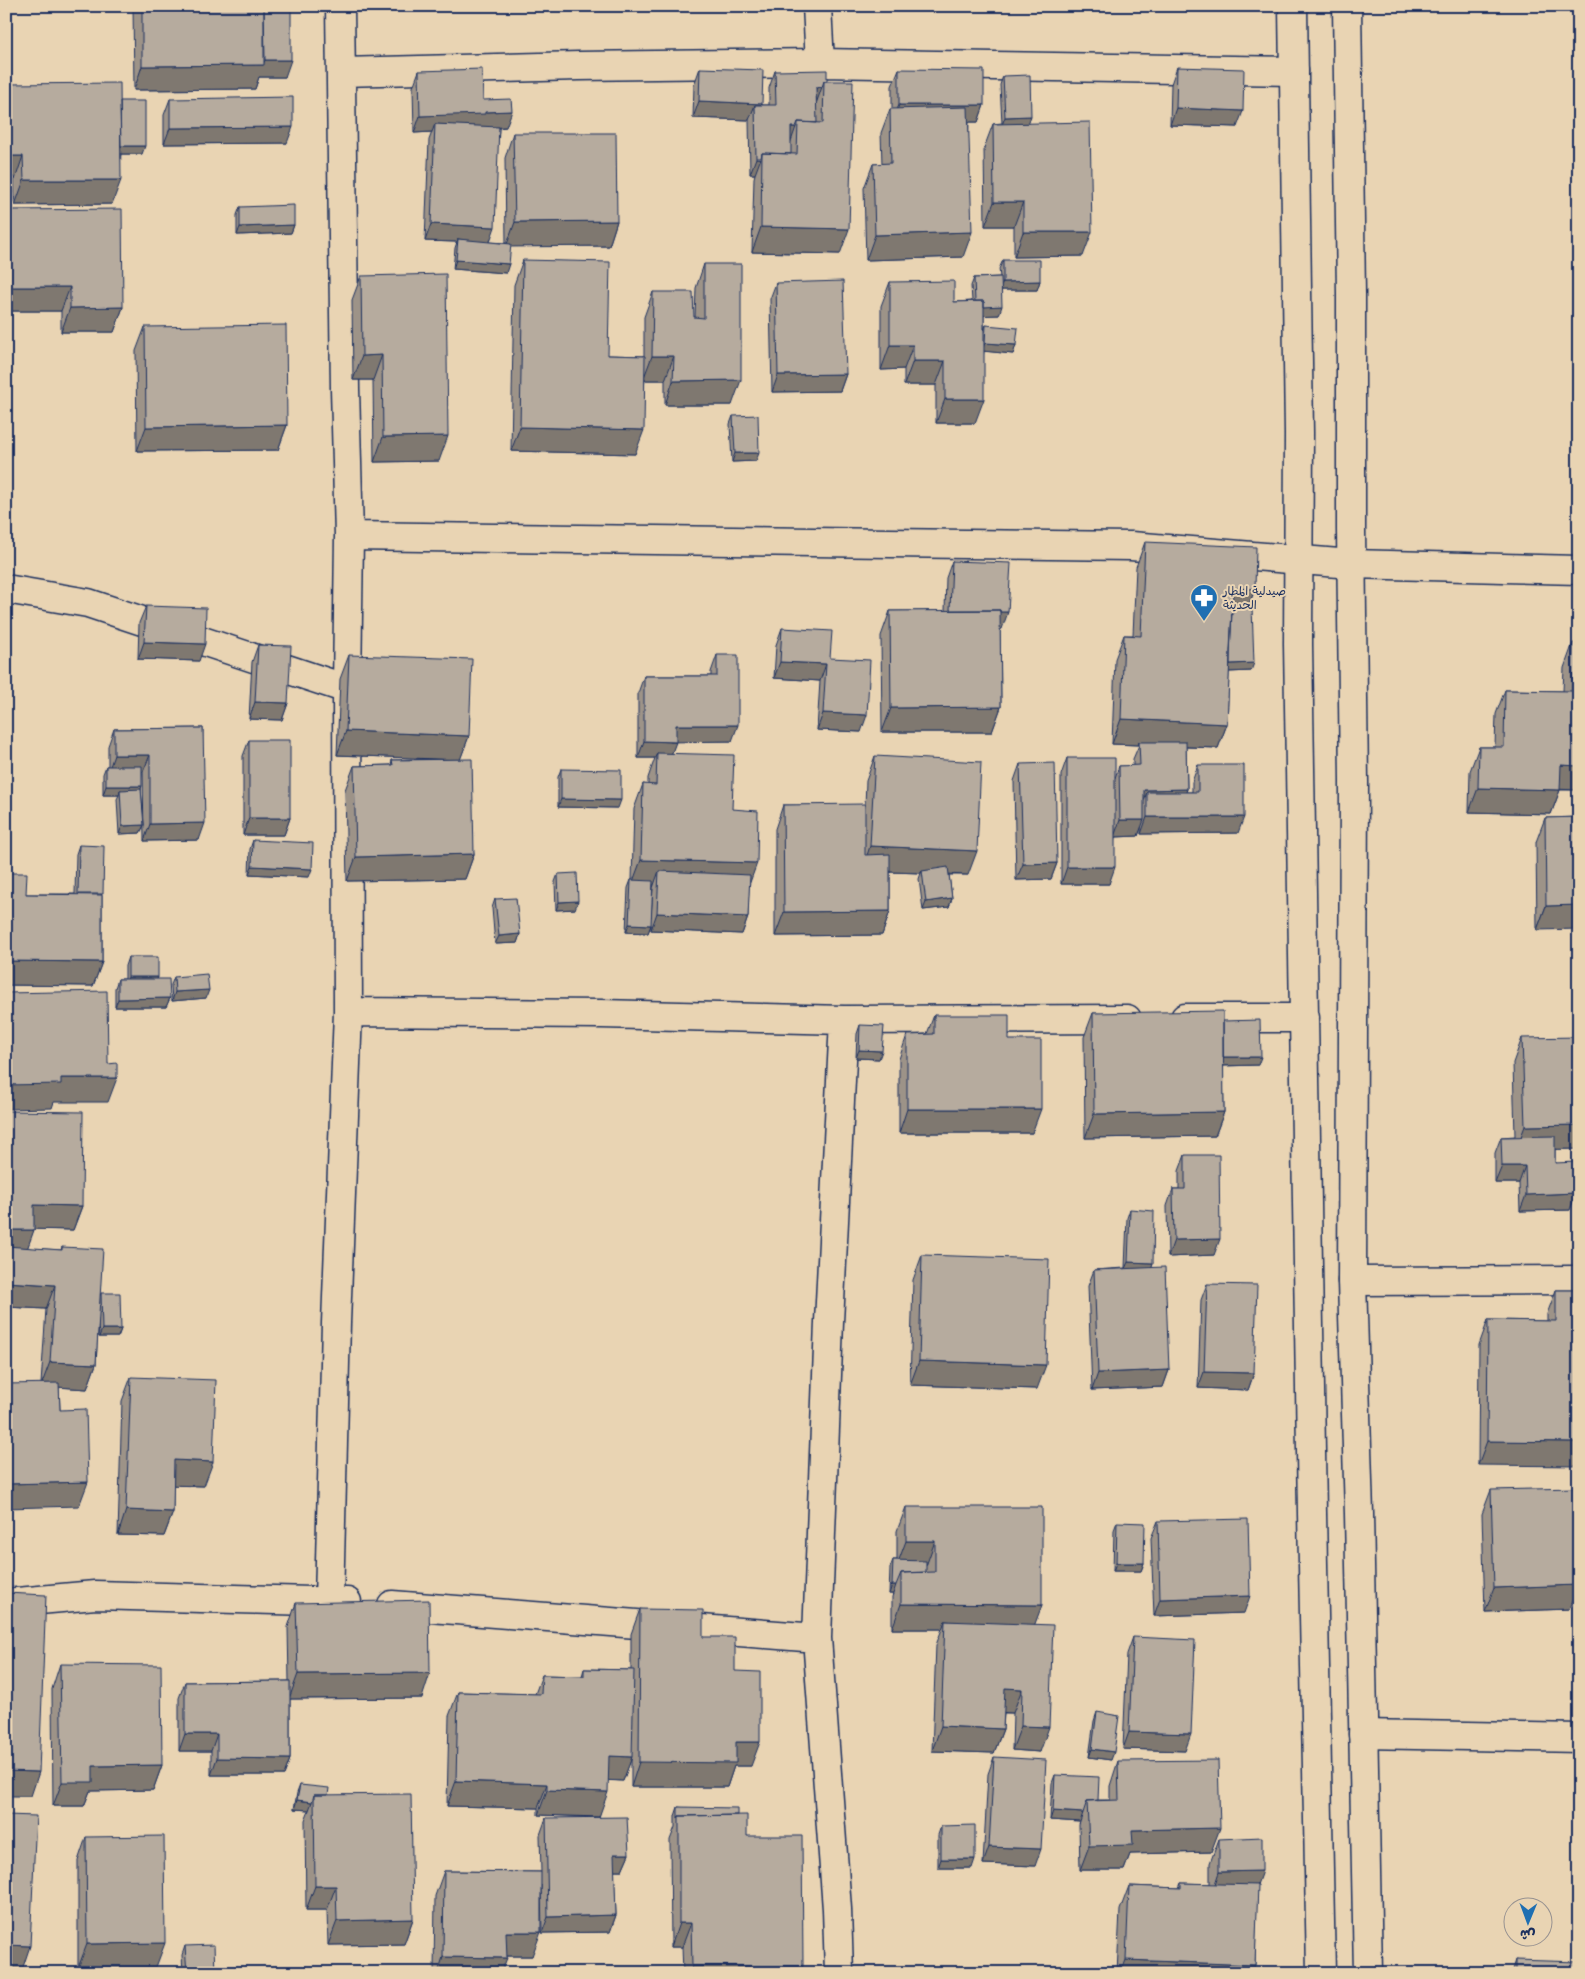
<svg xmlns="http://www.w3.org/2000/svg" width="1585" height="1979" font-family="'Shantell Sans','Playpen Sans Arabic',sans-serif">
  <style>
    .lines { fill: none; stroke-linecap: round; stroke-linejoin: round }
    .street-casing { stroke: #1b2f5e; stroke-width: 31 }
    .secondary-casing { stroke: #1b2f5e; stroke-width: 31 }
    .street { stroke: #e9d4b3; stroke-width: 28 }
    .secondary { stroke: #e9d4b3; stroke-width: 28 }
    .wall { fill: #9d9388; stroke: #1b2f5e; fill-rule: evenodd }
    .shaded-wall { fill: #7f786f; stroke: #1b2f5e }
    .building { fill: #b6ab9e; stroke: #1b2f5e }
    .labels { text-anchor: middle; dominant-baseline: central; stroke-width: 4; stroke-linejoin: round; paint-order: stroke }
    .poi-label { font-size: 12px; fill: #1b2f5e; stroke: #e9d4b3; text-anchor: start }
  </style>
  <rect width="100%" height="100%" fill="#e9d4b3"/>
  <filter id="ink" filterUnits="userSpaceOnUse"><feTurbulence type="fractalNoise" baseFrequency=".02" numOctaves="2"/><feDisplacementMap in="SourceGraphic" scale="10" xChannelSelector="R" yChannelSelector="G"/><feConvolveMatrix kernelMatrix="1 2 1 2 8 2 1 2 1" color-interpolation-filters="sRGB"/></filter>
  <g filter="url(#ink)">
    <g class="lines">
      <defs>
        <path id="street" d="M817 6 820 63
          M342 72 579 66 820 63 1294 71
          M349 536 1131 546 1351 564 1579 570
          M6 589 88 603 347 689
          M348 1012 601 1014 844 1020 1127 1019
          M1185 1018H1305
          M1352 1281 1579 1280
          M329 1601 336 1323 348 1012 347 689 349 536 345 389 340 6
          M6 1603 95 1595 347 1602
          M392 1605 817 1638
          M1363 1734 1579 1738
          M839 1973 837 1909 817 1638 829 1322 844 1020"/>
        <path id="secondary" d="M1293 6 1299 433 1298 644 1312 1513 1321 1973
          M1347 6 1351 294V530L1354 782 1352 1281 1359 1514 1368 1973"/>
      </defs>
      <use href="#street" class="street-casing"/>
      <use href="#secondary" class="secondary-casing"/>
      <use href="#street" class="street"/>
      <use href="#secondary" class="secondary"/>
    </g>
    <path class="wall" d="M133 6H291L285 77H259L255 89 134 90Z
      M1177 67 1237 127 1170 125 1171 84Z
      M700 68 762 104V105H769V88L775 71 827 81 840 254 752 252 754 178 755 174H750L749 120 693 118 694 85Z
      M899 69 984 105 978 122H969L963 257 866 260 864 188 873 164H882L881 133 890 109H892V86Z
      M419 71 483 100 506 127 499 128 490 242 506 243 505 158 513 133 617 221 609 246H510L506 273 453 269 455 248 457 242 425 241 429 140 432 132 414 133 413 87Z
      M1003 76 1029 123 1083 256 1014 257V226H985L984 148 993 124 1002 123 1000 85Z
      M6 84 120 101 142 154H121L112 204 15 205 14 180 10 209H6Z
      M170 99 287 143 164 144V115Z
      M240 207 294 225 291 233 237 235V215Z
      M7 210 123 307 114 332H61V311H6V213Z
      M523 260 608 355 644 356V317L653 292 694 317H695L696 288 704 264 732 405H665V380H645L635 454 511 451 514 285Z
      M1003 260 1040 281 1037 290H1001L999 315H984V330L986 325 1016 345 1013 354 984 351 975 423H936V385H904V369L881 370V306L890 282 954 302 972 301 971 286 974 278 1000 277 999 269Z
      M361 276 439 461 374 462 373 380H353L352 300Z
      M776 283 846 374 840 391 772 392 770 299Z
      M145 327 287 425 278 450 137 451 136 351Z
      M733 416 756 461 732 462 730 424Z
      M1145 542 1255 589 1248 607 1251 671 1229 672 1227 724 1218 748 1186 747 1187 789 1186 792H1192V782L1198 765 1238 833 1141 834V827L1138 836 1115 837 1109 884H1061V775L1067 758 1115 778 1119 766H1133V759L1139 745 1112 744 1115 659 1124 635H1133L1136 567Z
      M952 561 1002 629H1000L1001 707 992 732H882L881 636 890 611H945L946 578Z
      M146 606 199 661 138 659 139 623Z
      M782 628 830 658 861 732 817 730 820 681 774 678 776 645Z
      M1573 643 1579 790H1560L1551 814 1469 812 1470 771 1479 747H1495L1496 714 1505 690 1563 691 1564 668Z
      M258 645 288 703 282 720 249 719 252 662Z
      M349 655 469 736 460 759 474 854 465 879 347 881 345 790 354 766 391 765 392 760 440 759 337 755 340 679Z
      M717 655 732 741H676L671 754 732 809 749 883 748 917 742 934 651 930V925L648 933 626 932 628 888 631 880H632L634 809 643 784 648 785V778L655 758H638V693L644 676H711V672ZM652 885H654L653 888 651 917Z
      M203 728 199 840 144 841 143 772H142L141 789 144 825 140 833 119 834 117 799 119 795H103V774L106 766H108V746L114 729Z
      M249 740 290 818 284 835H243V756Z
      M875 756 968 875H949L952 898 949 907 923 910 919 879 921 873 890 872V911L882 935 775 936V829L783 805 865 806 866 781Z
      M1020 764 1057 863 1051 879 1016 880 1014 781Z
      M561 769 618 808 558 807V777Z
      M1579 817 1537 930 1536 842 1545 818Z
      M253 840 309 877 249 874 250 849Z
      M79 845 102 896V962L93 986 6 985V873L26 894H75L76 854Z
      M558 874 575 909 556 910 555 882Z
      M495 899 520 934 517 943 495 944 492 908Z
      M128 957 158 977 157 979 170 998 166 1007H115V988L118 979H125V966Z
      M174 977 206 998 172 1001 171 985Z
      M1093 1013 1223 1021 1258 1065 1223 1066 1224 1112 1215 1136 1085 1138 1084 1037Z
      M934 1015 1009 1040 1032 1133H899V1059L907 1035 927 1034Z
      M860 1025 879 1059 856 1058 857 1034Z
      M1522 1038 1579 1149H1555V1163L1576 1193 1570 1210 1520 1211 1519 1183H1495V1153L1501 1137 1515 1136 1513 1063Z
      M6 1111 82 1206 73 1230 34 1229 27 1248 61 1250 62 1247 100 1296 101 1293 121 1329 118 1337H99L98 1324 96 1364 87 1389 59 1387 60 1410 79 1506 41 1384 46 1309 6 1307Z
      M1185 1155 1214 1255 1168 1257 1167 1206 1173 1189H1179V1171Z
      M1130 1209 1153 1263 1151 1267 1169 1370 1163 1387 1092 1390 1088 1286 1094 1270 1125 1268 1127 1218Z
      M922 1255 1037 1389 910 1385 913 1280Z
      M1207 1284 1254 1373 1248 1390 1198 1388 1201 1300Z
      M1556 1290H1579L1478 1465 1479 1345 1488 1320 1547 1321V1314Z
      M131 1377 204 1486 173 1485V1512L164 1536 118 1535 122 1401Z
      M1491 1490 1578 1585 1569 1609 1485 1612 1482 1514Z
      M906 1507 1035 1625 1040 1752 1012 1750 1013 1713H1004L1003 1729 994 1753 932 1751 936 1645 942 1629H892V1597L893 1594H889L890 1568 893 1560H897V1531Z
      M1158 1521 1244 1613 1154 1616 1151 1538Z
      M1117 1522 1144 1563 1141 1571H1113L1114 1530Z
      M296 1603 422 1698 290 1699V1759L284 1775H211V1751H179V1698L185 1682 289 1681 288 1627Z
      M640 1609 703 1637 735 1671 751 1766H734L727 1787H631V1759L623 1781 608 1780 599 1817 538 1815V1808L447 1806 449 1716 458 1692 535 1694 542 1675 582 1676 584 1669 631 1670V1634Z
      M1133 1637 1185 1751 1123 1749 1127 1654Z
      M60 1664 162 1765 153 1790 90 1791 84 1806H53L52 1689Z
      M1097 1712 1111 1760 1089 1757 1094 1721Z
      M994 1757 1035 1866 983 1864 988 1774Z
      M1118 1761 1211 1852 1130 1854 1124 1870H1080L1079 1825 1080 1822 1050 1820 1052 1783 1055 1775 1098 1800H1110V1786Z
      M300 1785 328 1795 413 1919 404 1944 328 1945 327 1910H306L305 1820 309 1810 294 1809 297 1793Z
      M678 1807 737 1815 747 1836 801 1973H683L682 1947H671L670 1840 675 1827V1816Z
      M546 1818 629 1854 622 1870H614L616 1915 610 1932 542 1933 541 1885 532 1956H507L501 1973H434L435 1896 444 1871 541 1872 540 1835Z
      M941 1826 972 1868H938V1835Z
      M86 1837 156 1967 78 1968V1861Z
      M1219 1839 1257 1885 1255 1965 1252 1973H1117L1120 1910 1129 1886 1179 1888 1181 1883 1210 1884V1863Z
      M185 1946 215 1973H183L182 1955Z
      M1515 1960 1579 1973H1511Z"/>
    <path class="shaded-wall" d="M265 60H291L285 77H259L255 89 134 90 142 66 263 65Z
      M822 87 816 104V88Z
      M699 101 762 104 756 120 755 105 749 120 693 118Z
      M899 105H984L978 122H892Z
      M1176 108 1243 111 1237 127 1170 125Z
      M512 111 506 127 480 128 435 124 432 132 414 133 420 116 485 112Z
      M1031 116 1028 124 1002 125 1005 117Z
      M293 127 287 143 164 144 170 128Z
      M791 127H796L790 144Z
      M118 146H145L142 154H115Z
      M6 156H23L15 180H6Z
      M756 158H761L755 174H750Z
      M24 180H121L112 204 15 205Z
      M6 201H13L10 209H6Z
      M994 202H1023L1014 226H985Z
      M617 221 609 246 506 247 515 222Z
      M431 224 495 227 489 244 458 239 457 242 425 241Z
      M294 225 291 233 237 235 240 227Z
      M761 227 849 229 840 254 752 252Z
      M972 232 963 257 866 260 875 235Z
      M1023 232H1092L1083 256 1014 257Z
      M456 260 509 264 506 273 453 269Z
      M1040 281 1037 290H1000L1003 282Z
      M8 287H70L61 311H6V292Z
      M1002 306 999 315 972 316 975 307Z
      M123 307 114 332H61L70 308Z
      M985 343 1016 345 1013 354 982 351Z
      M890 345H913L904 369 881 370Z
      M382 355 373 380H353L362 356Z
      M652 356H674L665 380H643Z
      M913 361H945L936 385H904Z
      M846 374 840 391 772 392 778 375Z
      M741 380 732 405H665L673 381Z
      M945 399H984L975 423H936Z
      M287 425 278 450 137 451 146 427Z
      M520 427 644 430 635 454 511 451Z
      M448 436 439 461 374 462 383 437Z
      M735 453H759L756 461 732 462Z
      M1233 588 1255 589 1246 613H1229Z
      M950 610 1008 612 1002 629 944 626Z
      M144 642 205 644 199 661 138 659Z
      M780 662 826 664 820 681 774 678Z
      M1254 663 1251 671 1227 672 1230 664Z
      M255 702 288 703 282 720 249 719Z
      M1001 707 992 732H882L891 708Z
      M823 713 867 715 861 732 817 730Z
      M1121 719 1227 724 1218 748 1139 745V742V745L1112 744Z
      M676 725H738L732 741 670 742Z
      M346 731 469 736 460 760 337 755Z
      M644 741 676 742 670 758 657 753 655 758H638Z
      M114 755H150L143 772H108Z
      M1561 765 1579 766V790L1552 789Z
      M106 786H142L139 795 120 790 119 795H103Z
      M1478 788 1560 790 1551 814 1469 812Z
      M1187 789 1181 806 1147 792 1142 806 1144 790Z
      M561 799 621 800 618 808 558 807Z
      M1147 817H1244L1238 833 1141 834Z
      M249 818H290L284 835H243Z
      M1120 820H1144L1138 836 1114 837Z
      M205 823 199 840 144 841 150 824Z
      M144 825 140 833 119 834 122 826Z
      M870 846 977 851 968 875 922 873V871L921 873 862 871Z
      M474 854 465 879 347 881 356 857Z
      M641 860 757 863 748 888 659 871 654 885 632 884Z
      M1057 863 1051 879 1016 880 1023 864Z
      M252 866 312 869 309 877 249 874Z
      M1067 867H1115L1109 884H1061Z
      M952 898 949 907 923 910 926 902Z
      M578 901 575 909 556 910 559 902Z
      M1579 905V929L1537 930 1546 906Z
      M890 911 882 935 775 936 784 912Z
      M657 913 748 917 742 934 651 930Z
      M629 924 651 925 648 933 626 932Z
      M520 934 517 943 495 944 499 936Z
      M6 961 102 962 93 986 6 985Z
      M128 977H158L155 985H125Z
      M209 990 206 998 172 1001 175 992Z
      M170 998 166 1007H115L118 999Z
      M859 1050 882 1051 879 1059 856 1058Z
      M1220 1057H1261L1258 1065 1217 1066Z
      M61 1078H117L108 1102H54L52 1108 6 1109V1085Z
      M907 1109H1041L1032 1133H899Z
      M1224 1112 1215 1136 1085 1138 1094 1114Z
      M1579 1125V1149L1516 1150 1525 1126Z
      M1502 1166H1525L1519 1183H1495Z
      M1576 1193 1570 1210 1520 1211 1526 1195Z
      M34 1205 82 1206 73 1230 25 1229Z
      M6 1230H34L25 1255H6Z
      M1220 1239 1214 1255 1168 1257 1174 1240Z
      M1128 1262 1153 1263 1150 1272 1124 1271Z
      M6 1282 55 1285 46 1309 6 1307Z
      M102 1329H121L118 1337H99Z
      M919 1361 1046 1365 1037 1389 910 1385Z
      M50 1362 96 1364 87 1389 41 1386Z
      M1169 1370 1163 1387 1092 1390 1098 1373Z
      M1204 1372 1254 1373 1248 1390 1198 1388Z
      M1487 1441 1579 1442V1466L1478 1465Z
      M174 1460 213 1462 204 1486 165 1485Z
      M88 1482 79 1506 6 1508V1484Z
      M126 1510 173 1512 164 1536 118 1535Z
      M906 1541H935L926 1566 897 1565Z
      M1116 1563H1144L1141 1571H1113Z
      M892 1585H896L893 1594H889Z
      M1578 1585 1569 1609 1485 1612 1494 1588Z
      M1250 1596 1244 1613 1154 1616 1160 1599Z
      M901 1604 1042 1605 1033 1629 945 1621 942 1629H892Z
      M430 1673 422 1698 289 1699 298 1674Z
      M1005 1688 1022 1689 1013 1713 996 1712Z
      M941 1726 1003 1729 994 1753 932 1751Z
      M1021 1726 1049 1727 1040 1752 1012 1750Z
      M1129 1732 1191 1734 1185 1751 1123 1749Z
      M185 1734H217L211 1751H179Z
      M736 1742H760L751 1766H734L727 1787H631L639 1762Z
      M1092 1749 1114 1752 1111 1760 1089 1757Z
      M609 1756 632 1757 623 1781 600 1780Z
      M217 1758 290 1759 284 1775H211Z
      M162 1765 153 1790 90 1791 84 1806H53L62 1782 93 1766Z
      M6 1771 39 1772 31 1796H6Z
      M456 1781 547 1784 538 1808 447 1806Z
      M547 1790 608 1792 599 1817 538 1815Z
      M297 1800 312 1802 309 1810 294 1809Z
      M1053 1811 1083 1813 1080 1822 1050 1820Z
      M1220 1828 1211 1852 1130 1854 1124 1870H1080L1089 1846 1132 1830Z
      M989 1847 1041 1849 1035 1866 983 1864Z
      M614 1854H629L622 1870H608Z
      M941 1859H975L972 1868H938Z
      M1262 1871 1253 1896H1211L1219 1872Z
      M315 1886H336L327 1910H306Z
      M616 1915 610 1932 542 1933 548 1917Z
      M413 1919 404 1944 328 1945 337 1921Z
      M679 1923H691L682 1947H671Z
      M506 1932H541L532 1956H498Z
      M165 1943 156 1967 78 1968 87 1944Z
      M6 1945 30 1946 22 1970H6Z
      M443 1957 507 1958 501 1973H438Z
      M1126 1960 1255 1965 1252 1973H1121Z
      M692 1966H803L801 1973H690Z"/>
    <path class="building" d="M142 6H264V65L142 66Z
      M264 6H291V60H265Z
      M1177 67 1244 69 1243 111 1176 108Z
      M700 68 763 70 762 104 699 101Z
      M482 69 483 100 511 99 512 111 485 112V114L420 116 419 71Z
      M899 69 984 70V105H899Z
      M827 70V81H824L822 87 816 88 817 123 798 122 796 127H791V154L762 153 761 158H756L755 105H776L775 71Z
      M1030 75 1031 116 1005 117 1003 76Z
      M824 81H853L849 229 761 227 762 153 797 154 798 122 823 123Z
      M120 83 121 180H24L23 156H6V84Z
      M293 97V127L170 128V99Z
      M120 101H145V146H121Z
      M968 107 972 232 875 235 873 164 891 163 890 109Z
      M1090 122 1092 232H1023V202H994L993 124Z
      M435 124 499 127 495 227 431 224Z
      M513 133H616L617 221 515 222Z
      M6 176 14 177 13 201H6Z
      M294 205V225L240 227V207Z
      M122 209 123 307 70 308V287H8L7 210Z
      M458 239 511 244 509 264 456 260Z
      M523 260 610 262 608 355 645 356 644 430 520 427Z
      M1003 260H1040V281L1003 282Z
      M704 264H741V380L673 381 674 356H652L653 292H693L694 317 704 318Z
      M446 274 448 436 383 437 382 355 362 356 361 276Z
      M1001 277 1002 306 984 307V301H975L974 278Z
      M843 281 846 374 778 375 776 283Z
      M954 281V302L984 301V399H945V361H913V345H890V282Z
      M286 325 287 425 146 427 145 327Z
      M986 325 1018 328 1016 345 985 343Z
      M758 415 759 453H735L733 416Z
      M1145 542 1256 547 1255 589 1233 588 1227 724 1121 719 1124 635 1141 636Z
      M952 561 1011 563 1008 612H1000V610H950Z
      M146 606 206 608 205 644 144 642Z
      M1252 607 1254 663 1230 664V651L1232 608Z
      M1000 610 1001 707 891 708 890 611Z
      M782 628 832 631 830 658 870 660 867 715 823 713 826 664 780 662Z
      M1573 643H1579V766L1561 765 1560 790 1478 788 1479 747H1504L1505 690 1572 691Z
      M258 645 291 646 288 703 255 702Z
      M349 655 472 659 469 736 346 731Z
      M717 655H738V725H676V742L644 741V676H717Z
      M203 728 205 823 150 824V755H114V729Z
      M249 740H290V818H249Z
      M1139 742H1186L1187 789 1144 790V820H1120L1119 766 1140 765Z
      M657 753 734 755 732 809 758 811 757 863 641 860 643 784 656 785Z
      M875 756 981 762 977 851 870 846Z
      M1067 758H1115V867H1067Z
      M472 759 474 854 356 857 354 766 393 765 392 760Z
      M1055 763 1057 863 1023 864 1020 764Z
      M1198 765H1244V817H1147V792H1198Z
      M106 766H142V786H106Z
      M561 769 621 770V800L561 799Z
      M141 789 144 825 122 826 120 790Z
      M865 804V855L890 854V911L784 912 783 805Z
      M1579 817V905L1546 906 1545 818Z
      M253 840 313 843 312 869 252 866Z
      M79 845 104 846 103 894H78Z
      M948 867 952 898 926 902 922 871Z
      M659 871 750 875 748 917 657 913Z
      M6 873H27L26 894 102 895V962L6 961Z
      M577 873 578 901 559 902 558 874Z
      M631 880 653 881 651 925 629 924Z
      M516 898 520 934 499 936 495 899Z
      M128 957H158V977H128Z
      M207 974 209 990 175 992 174 977Z
      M118 979H169L170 998 118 999Z
      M107 991 108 1064 117 1063V1078H61V1084L6 1085V993Z
      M1223 1011 1224 1112 1094 1114 1093 1013Z
      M934 1015H1009V1040H1041V1109H907V1035L934 1034Z
      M1260 1020 1261 1057H1223V1021Z
      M860 1025 884 1026 882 1051 859 1050Z
      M1579 1037V1125L1525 1126 1522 1038Z
      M6 1111 83 1112 82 1206 34 1205V1230H6Z
      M1555 1136V1163L1576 1162V1193L1526 1195 1525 1166H1502L1501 1137Z
      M1185 1155H1219L1220 1239 1174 1240 1173 1189H1185Z
      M1130 1209 1154 1211 1153 1263 1128 1262Z
      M6 1246 62 1250V1247L103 1249 96 1364 50 1362 55 1285 6 1282Z
      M922 1255 1049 1259 1046 1365 919 1361Z
      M1165 1267 1169 1370 1098 1373 1094 1270Z
      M1207 1284 1257 1285 1254 1373 1204 1372Z
      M1556 1290H1579V1442L1487 1441 1488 1320 1556 1321Z
      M101 1293H120L121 1329H102Z
      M131 1377 216 1380 213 1462 174 1460 173 1512 126 1510Z
      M59 1383 60 1410 86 1409 88 1482 6 1484V1384Z
      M1575 1488 1578 1585 1494 1588 1491 1490Z
      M906 1507H1042V1605L901 1604V1573L935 1572V1541H906Z
      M1248 1519 1250 1596 1160 1599 1158 1521Z
      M1117 1522 1145 1523 1144 1563H1116Z
      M893 1560 926 1561V1572L901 1573 896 1585H892Z
      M6 1593 46 1595 39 1772 6 1771Z
      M429 1600 430 1673 298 1674 296 1603Z
      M640 1609 703 1610V1637H735V1671L760 1672V1742H736V1763L639 1762Z
      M945 1621 1053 1625 1049 1727 1021 1726 1022 1689 1005 1688 1003 1729 941 1726Z
      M1133 1637 1195 1640 1191 1734 1129 1732Z
      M60 1664 161 1665 162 1765 93 1766V1782H62Z
      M584 1669 634 1670 632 1757 609 1756 608 1792 547 1790V1784L456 1781 458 1692 541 1694 542 1675 584 1676Z
      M290 1681V1759L217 1758V1734H185V1682Z
      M1097 1712 1119 1716 1114 1752 1092 1749Z
      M994 1757 1046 1760 1041 1849 989 1847Z
      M1218 1760 1220 1828 1132 1830 1133 1845 1089 1846 1087 1801 1119 1800 1118 1761Z
      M1055 1775 1099 1777 1098 1800 1087 1801 1083 1813 1053 1811Z
      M300 1785 329 1788 328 1795H314L312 1802 297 1800Z
      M411 1794 413 1919 337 1921 336 1886H315L314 1795Z
      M678 1807 737 1808V1815L679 1816 678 1818Z
      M6 1815 36 1816 30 1946 6 1945Z
      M747 1815V1836H802L803 1966H692L691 1923H679V1816Z
      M627 1817 629 1854H614L616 1915 548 1917 546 1818Z
      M975 1825V1859H941V1826Z
      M164 1836 165 1943 87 1944 86 1837Z
      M1262 1837V1871L1219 1872V1839Z
      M444 1871 541 1872V1932H506L507 1958 443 1957Z
      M1181 1883 1258 1885 1255 1965 1126 1960 1129 1886 1181 1888Z
      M214 1945 215 1973H187L185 1946Z
      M1515 1960 1579 1962V1973H1515Z"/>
  </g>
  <defs>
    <symbol id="pharmacy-pin" viewBox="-11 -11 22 30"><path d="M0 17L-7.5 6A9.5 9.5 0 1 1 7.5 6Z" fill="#1f6fb2" stroke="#e9d4b3"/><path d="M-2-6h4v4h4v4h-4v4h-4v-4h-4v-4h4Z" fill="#fff"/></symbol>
  </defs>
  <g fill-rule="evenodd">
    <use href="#pharmacy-pin" x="1188" y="582" width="32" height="43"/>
  </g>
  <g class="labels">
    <g class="poi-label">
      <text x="1223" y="591">صيدلية المطار<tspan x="1223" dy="14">الحديثة</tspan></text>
    </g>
  </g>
  <rect width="1585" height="1979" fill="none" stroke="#e9d4b3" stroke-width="25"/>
  <rect x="12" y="12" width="1560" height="1954" fill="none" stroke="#1b2f5e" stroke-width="2" filter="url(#ink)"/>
  <g transform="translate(1528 1922) rotate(181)"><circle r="24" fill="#e9d4b3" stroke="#979291"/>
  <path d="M0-4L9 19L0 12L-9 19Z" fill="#1f6fb2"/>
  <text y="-8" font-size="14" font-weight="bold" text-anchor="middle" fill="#1b2f5e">ش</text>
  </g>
</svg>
